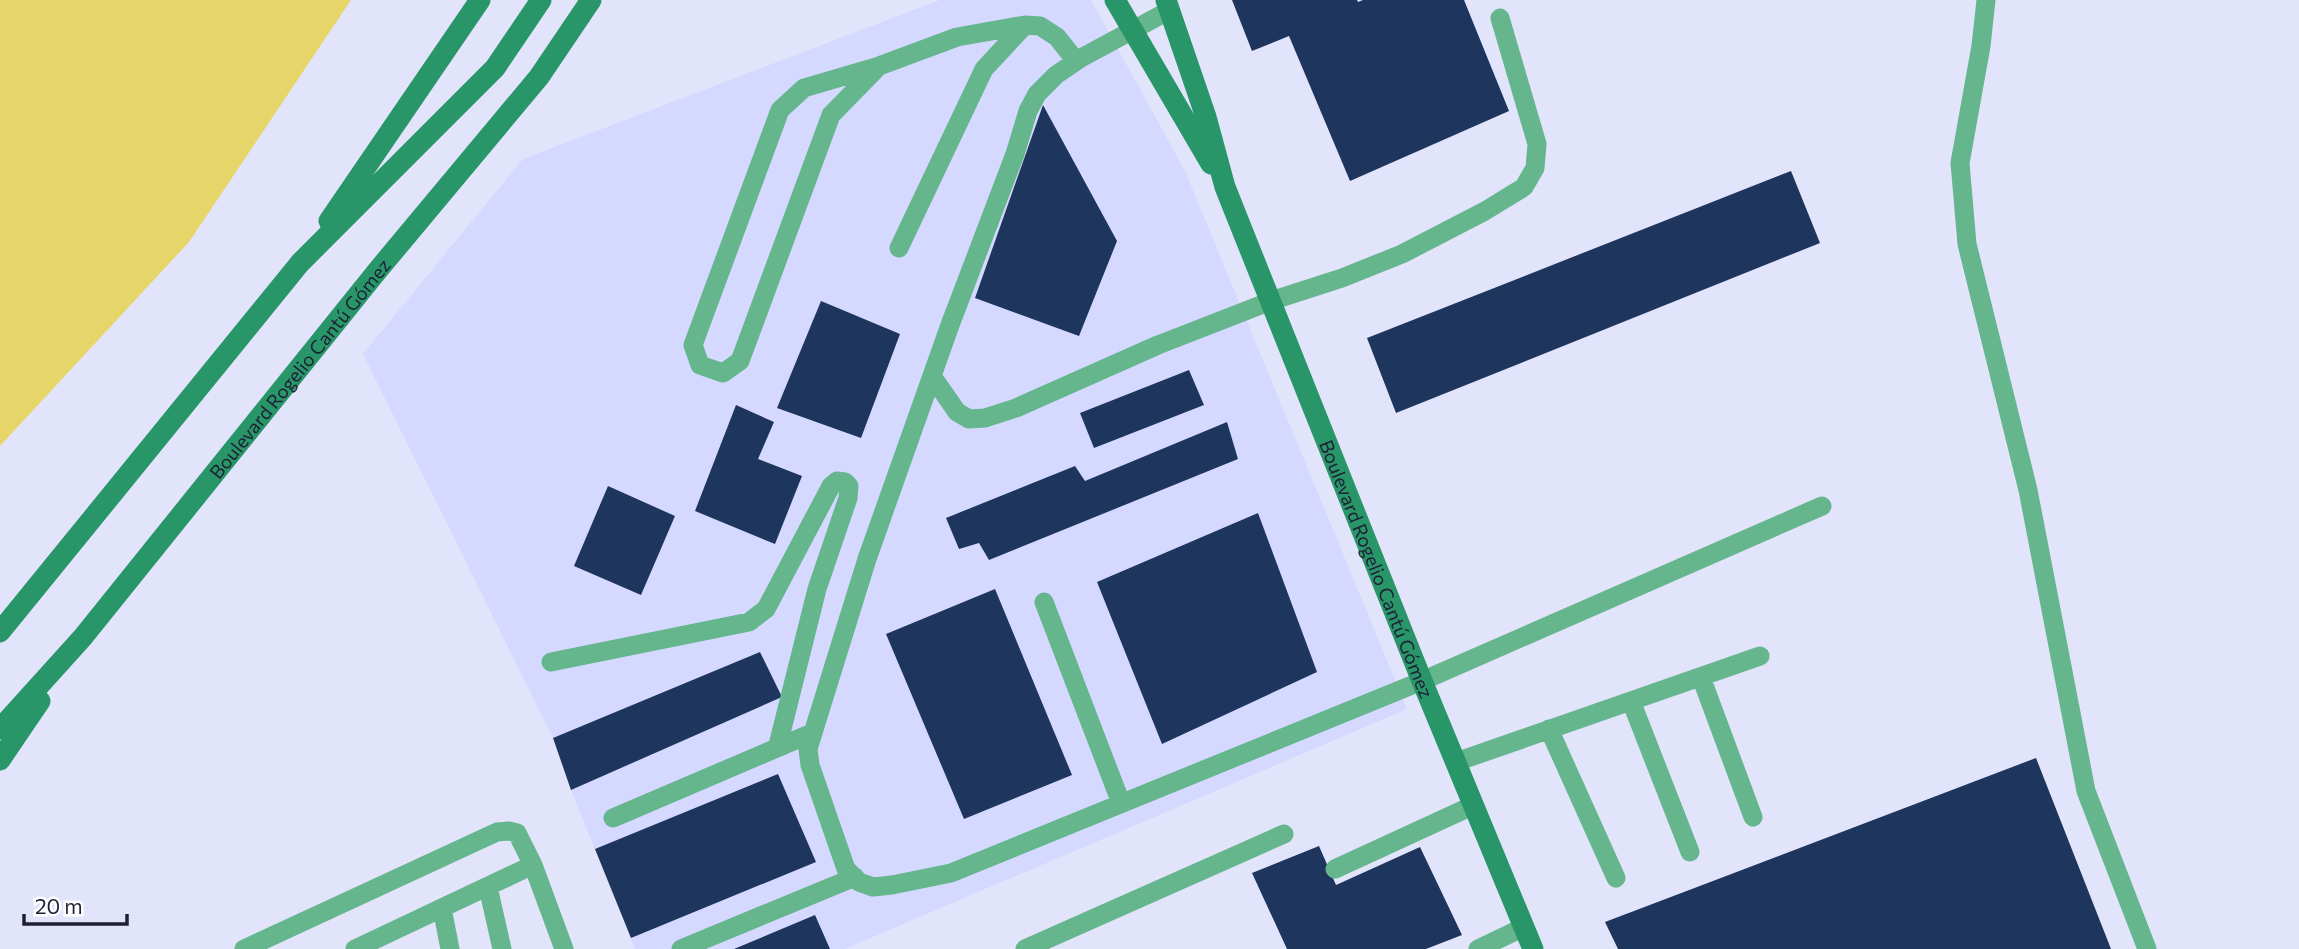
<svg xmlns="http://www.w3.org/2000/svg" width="2299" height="949" font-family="Commissioner,sans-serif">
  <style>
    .built { fill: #d5d9ff }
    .green { fill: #e6d66a }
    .building { fill: #1e355e }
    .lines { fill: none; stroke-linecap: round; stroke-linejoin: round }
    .lane { stroke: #65b58d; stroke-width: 19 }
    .secondary { stroke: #289669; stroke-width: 21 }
    .labels { text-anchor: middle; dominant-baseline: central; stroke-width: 7; stroke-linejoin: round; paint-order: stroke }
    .street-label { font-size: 19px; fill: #1f2034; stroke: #fff }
  </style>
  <rect width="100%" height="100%" fill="#e2e4fb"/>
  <path class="built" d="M940 0H1091L1185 171 1407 709 845 949H635L571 790 553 738 363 354 523 159Z"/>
  <path class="green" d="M0 0H351L189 242 0 446Z"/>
  <path class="building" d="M1232 0H1357L1358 2 1363 0H1464L1509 111 1350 181 1289 36 1252 51Z
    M1043 105 1117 241 1079 336 975 298Z
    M1791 171 1820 243 1396 413 1367 338Z
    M821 301 900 334 861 438 777 408Z
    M1189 370 1204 405 1094 448 1080 413Z
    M736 405 774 422 758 459 802 476 775 544 695 511Z
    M1227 422 1238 459 989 560 979 543 959 549 946 518 1075 466 1085 481Z
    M608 486 675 516 641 595 574 566Z
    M1258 513 1317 672 1162 744 1097 582Z
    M995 589 1072 775 964 819 886 634Z
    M760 652 782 697 571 790 553 738Z
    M2036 758 2111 949H1618L1605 922Z
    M778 774 816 862 631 938 595 849Z
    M1319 846 1336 885 1420 847 1462 935 1426 949H1287L1252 873Z
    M815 915 830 949H734Z"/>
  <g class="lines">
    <path class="lane" d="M1986 0 1981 46 1960 163 1967 244 2028 490 2086 791 2147 949
      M1170 10 1081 58 1056 75 1037 94 1028 111 1015 154 950 325 867 559 808 749 810 765 846 869 859 882 873 887 892 885 951 873 1422 681 1822 506
      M879 66 804 88 780 110 693 345 700 365 723 373 740 361 831 115 879 66 957 37 1025 25 1040 26 1057 37 1076 61
      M899 248 984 69 1025 25
      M932 376 957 412 969 419 985 418 1016 408 1158 345 1271 301 1342 278 1402 254 1485 211 1524 187 1535 168 1537 144 1500 18
      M1044 602 1121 803
      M551 662 749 622 766 609 831 486 837 481 845 482 849 486 848 498 817 589 778 745
      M1701 677 1753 817
      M1631 701 1690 852
      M1549 729 1616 878
      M1456 762 1760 656
      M613 818 812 733
      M1335 869 1474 805
      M488 887 502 949
      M442 908 450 949
      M244 949 497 832 509 831 517 833 533 865 564 949
      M355 949 533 865
      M681 949 855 877
      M1025 949 1284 834
      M1478 949 1524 927"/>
    <g class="secondary">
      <path d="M1115 0 1211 164"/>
      <path id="s1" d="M1166 0 1206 117 1225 187 1422 681 1533 949"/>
      <path d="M329 221 480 0"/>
      <path d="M0 632 300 263 495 68 541 0"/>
      <path id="s2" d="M0 729 83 637 378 270 539 77 591 0"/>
      <path d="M0 760 40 701"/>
    </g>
  </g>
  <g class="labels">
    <g class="street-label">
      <text stroke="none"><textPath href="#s2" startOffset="469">Boulevard Rogelio Cantú Gómez</textPath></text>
      <text stroke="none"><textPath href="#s1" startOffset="607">Boulevard Rogelio Cantú Gómez</textPath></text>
    </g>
  </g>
  <path d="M24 914v10h103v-10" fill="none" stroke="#1f2034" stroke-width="3.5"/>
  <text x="35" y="914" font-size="21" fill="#1f2034" stroke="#ffffff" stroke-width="5" paint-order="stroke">20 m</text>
</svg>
